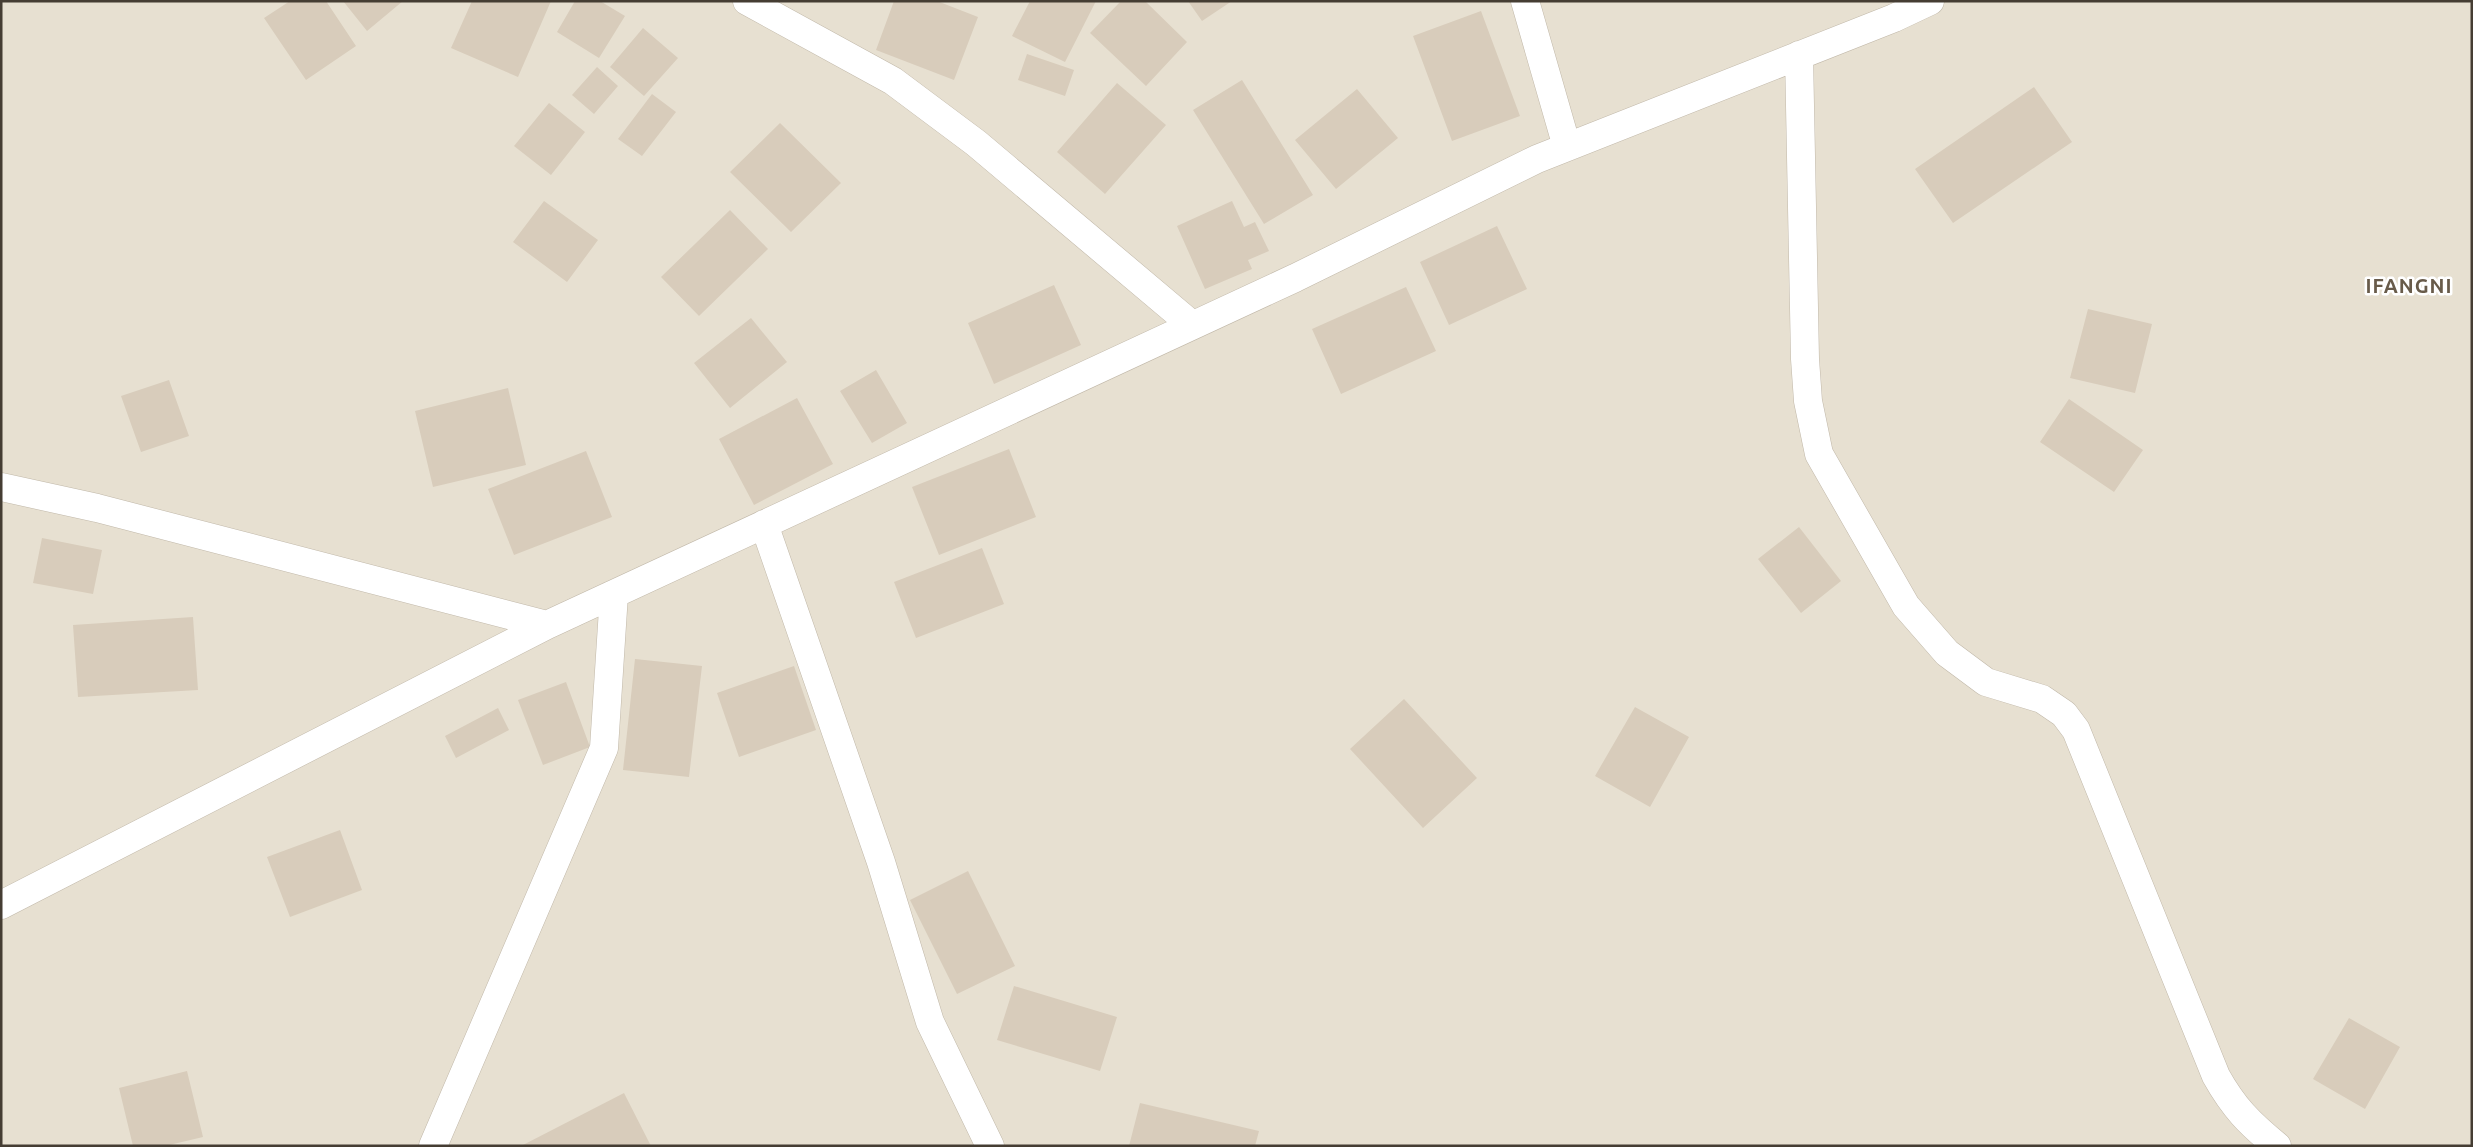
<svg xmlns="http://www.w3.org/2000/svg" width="2473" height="1147" font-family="Ubuntu,sans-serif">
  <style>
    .residential { fill: #e7e0d1 }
    .building { fill: #d8ccbb }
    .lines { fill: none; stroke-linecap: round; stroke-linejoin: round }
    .minor-casing { stroke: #c1b8a9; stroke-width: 29 }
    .minor { stroke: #fff; stroke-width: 28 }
    .labels { text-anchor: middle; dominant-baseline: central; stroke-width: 5; stroke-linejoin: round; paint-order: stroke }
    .district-label { font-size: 20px; font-weight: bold; letter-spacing: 1px; fill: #685b4a; stroke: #fff }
  </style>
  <rect width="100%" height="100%" fill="#f3eee3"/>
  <path class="residential" d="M1 1H2472V1146H1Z"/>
  <path class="building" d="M290 1H326L356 46 306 80 264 18Z
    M343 1H403L367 31Z
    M472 1H551L518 77 451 48Z
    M575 1H600L625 16 599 58 557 32Z
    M894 1H937L978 17 954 80 876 50Z
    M1030 1H1096L1065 62 1012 36Z
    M1121 1H1145L1187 42 1146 86 1090 33Z
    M1188 1H1232L1202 21Z
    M1481 11 1520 116 1452 141 1413 36Z
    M643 28 678 58 644 96 610 67Z
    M1027 54 1074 70 1065 96 1018 80Z
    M597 67 618 86 594 114 572 95Z
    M1242 80 1313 195 1264 224 1193 110Z
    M1117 83 1166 125 1105 194 1057 152Z
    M2034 87 2072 142 1953 223 1915 169Z
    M1357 89 1398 138 1336 189 1295 140Z
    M652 94 676 112 642 156 618 139Z
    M549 103 585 132 551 175 514 146Z
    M780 123 841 183 791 232 730 172Z
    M544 201 598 240 567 282 513 242Z
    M1232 201 1244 227 1255 222 1269 251 1248 260 1252 269 1205 289 1177 226Z
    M730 210 768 249 699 316 661 277Z
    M1497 226 1527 289 1449 325 1420 262Z
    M1054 285 1081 345 994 384 968 323Z
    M1406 287 1436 351 1341 394 1312 329Z
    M2088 309 2152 324 2135 393 2070 378Z
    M751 318 787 362 730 408 694 363Z
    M876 370 907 423 872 443 840 391Z
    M169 380 189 436 141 452 121 396Z
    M508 388 526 465 433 487 415 411Z
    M797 398 833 464 754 505 719 439Z
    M2069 399 2143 450 2114 492 2040 442Z
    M1009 449 1036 517 939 555 912 487Z
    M586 451 612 517 514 555 488 489Z
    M1799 527 1841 581 1801 613 1758 559Z
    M42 538 102 550 93 594 33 583Z
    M982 548 1004 604 916 638 894 582Z
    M193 617 198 690 78 697 73 625Z
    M635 659 702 666 689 777 623 770Z
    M794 666 816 730 739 757 717 693Z
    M566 682 590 747 543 765 518 700Z
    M1404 699 1477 778 1423 828 1350 749Z
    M1635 707 1689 737 1650 807 1595 776Z
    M498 708 509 730 456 758 445 736Z
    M340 830 362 890 290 917 267 857Z
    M968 871 1015 966 957 994 910 900Z
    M1014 986 1117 1017 1100 1071 997 1040Z
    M2349 1018 2400 1047 2365 1109 2313 1079Z
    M187 1071 203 1137 165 1146H133L119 1088Z
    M624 1093 651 1146H521Z
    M1140 1103 1259 1131 1255 1146H1129Z"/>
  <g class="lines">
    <defs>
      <path id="minor" d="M747 1 893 81 976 143 1192 325
        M1525 1 1567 147
        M1799 55 1805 359 1808 401 1819 454 1906 606 1947 653 1986 682 2042 699 2064 714 2076 730 2216 1076C2234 1108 2249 1123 2277 1146
        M1 487 97 508 547 625
        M764 524 881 862 930 1022 990 1146
        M1 905 547 625 1295 278 1537 159 1894 18 1930 1
        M433 1146 604 748 614 594"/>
    </defs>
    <use href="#minor" class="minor-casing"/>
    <use href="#minor" class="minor"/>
  </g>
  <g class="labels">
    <g class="district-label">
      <text x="2409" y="285">IFANGNI</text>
    </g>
  </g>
  <rect width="2473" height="1147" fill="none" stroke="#453d33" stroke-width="5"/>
</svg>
